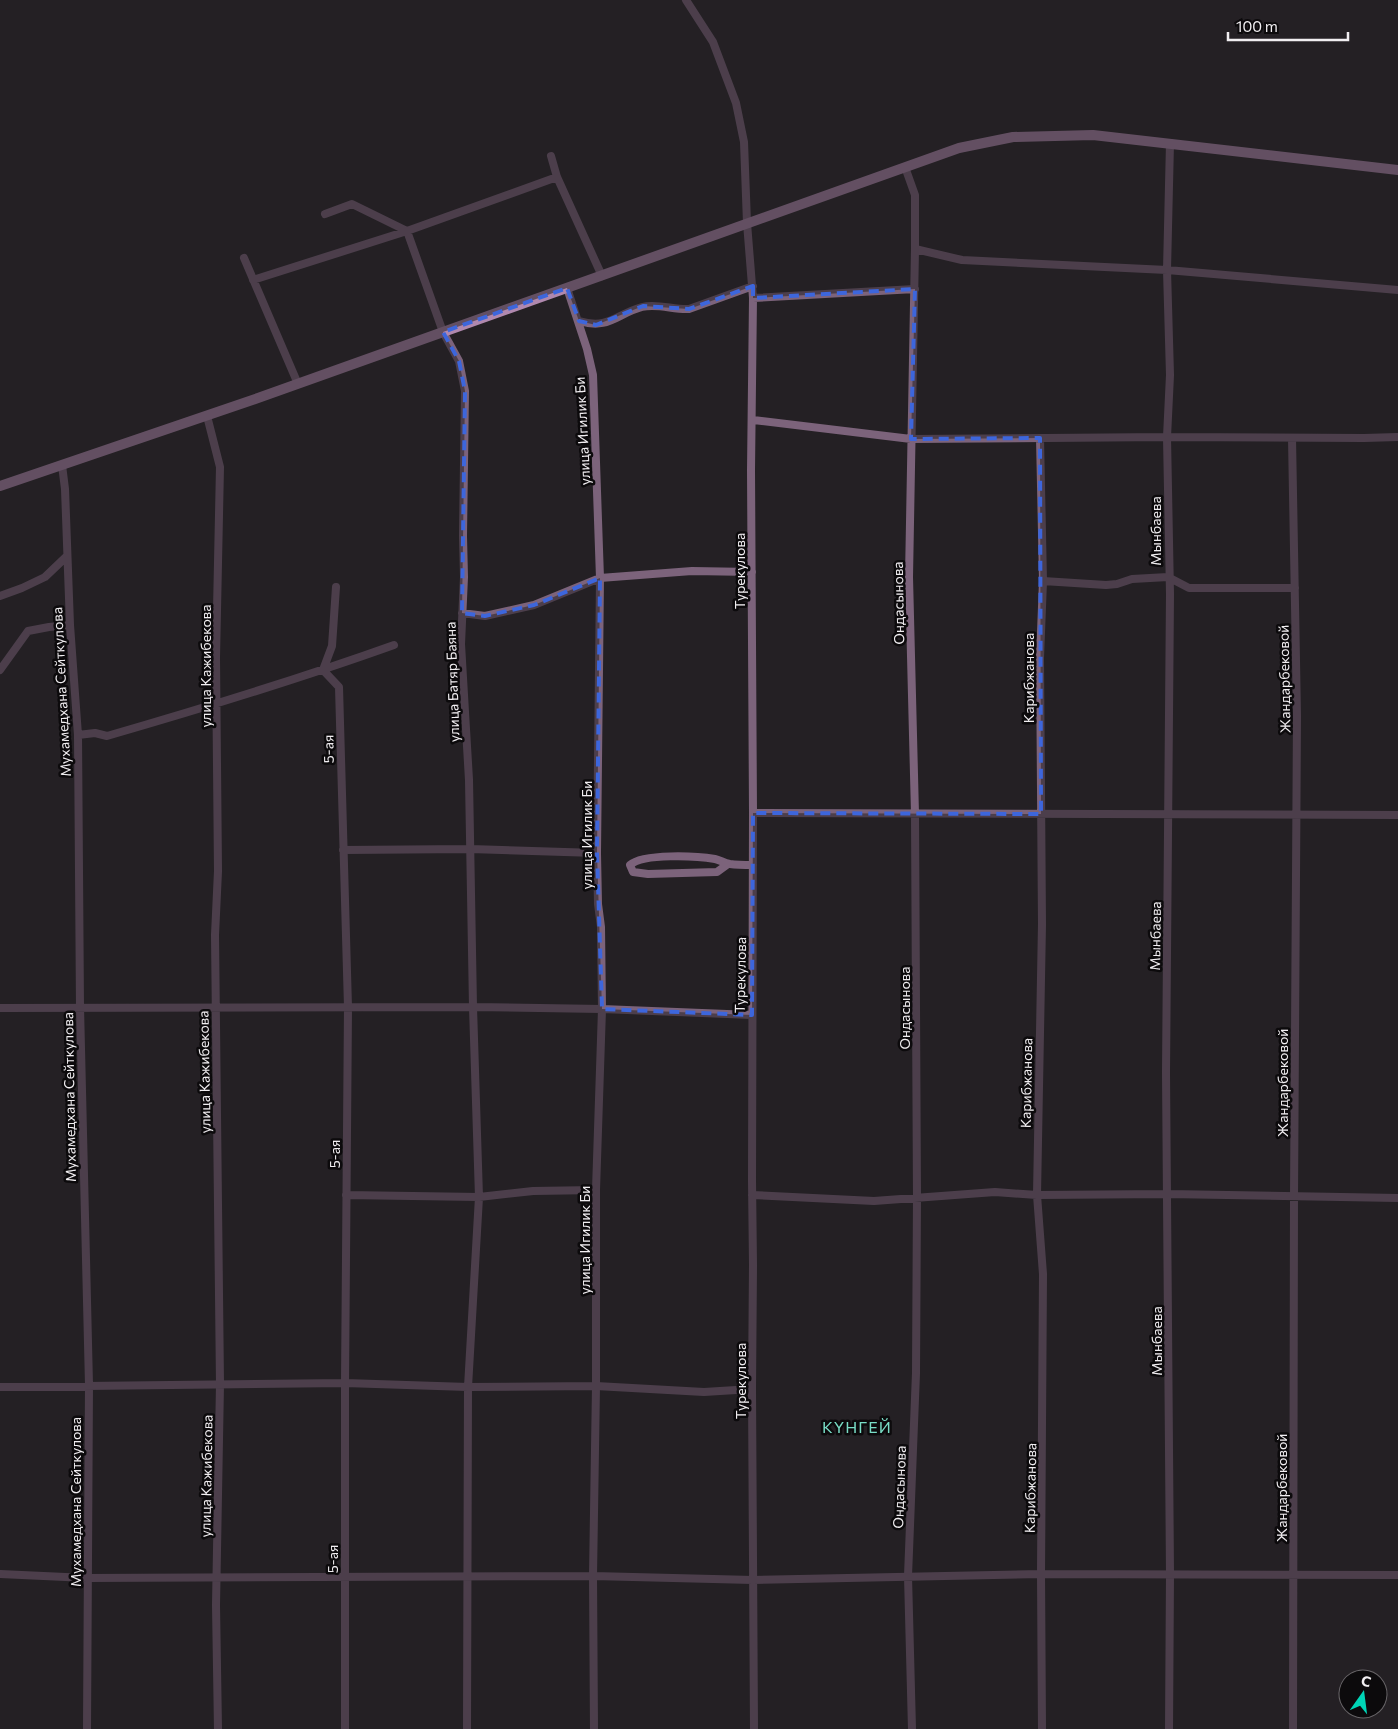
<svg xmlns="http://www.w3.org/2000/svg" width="1398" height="1729" font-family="Commissioner,sans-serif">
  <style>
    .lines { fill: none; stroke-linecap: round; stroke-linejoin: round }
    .street { stroke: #7c637b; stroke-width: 8 }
    .secondary { stroke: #b088ae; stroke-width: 10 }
    .marked { fill: none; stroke: #3d66dc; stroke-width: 4; stroke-dasharray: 10 6; stroke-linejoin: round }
    .labels { text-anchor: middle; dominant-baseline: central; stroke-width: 5; stroke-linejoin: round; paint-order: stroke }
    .street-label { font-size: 14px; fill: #f1eef1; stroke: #0c0a0c }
    .quarter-label { font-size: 16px; letter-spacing: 1px; fill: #79ddc6; stroke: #0c0a0c }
  </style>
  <rect width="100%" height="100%" fill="#242024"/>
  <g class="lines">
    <path class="street" d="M686 0 713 42 736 103 744 142 747 223 753 298 751 470 753 813 752 1181 753 1265 752 1389 754 1729
      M551 156 557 177 602 276
      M905 167 915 195V249L909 577 915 814 917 1197 916 1373 908 1576 912 1729
      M325 214 352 204 407 231 443 332 459 361 465 391 463 536 464 577 461 644 469 780 473 1007 479 1197 468 1387 467 1729
      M915 249 962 260 1167 270 1398 290
      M244 258 298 384
      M253 280 407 231 557 177
      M567 288 587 349 593 375 600 578 597 853 598 904 601 927 602 1009 596 1190V1386L593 1576 594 1729
      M753 298 915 289
      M579 321C609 330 616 314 642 307 657 303 674 310 689 309L753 286
      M207 416 220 467 216 658 218 871 215 935 220 1384 216 1605 218 1729
      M753 420 911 439 1167 437 1364 438 1398 437
      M1040 438 1043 581 1040 658 1042 924 1037 1195 1043 1274 1041 1574 1042 1729
      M1292 438 1297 716 1294 1197 1293 1729
      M62 465 65 489 70 625 78 735 80 1007 89 1385 87 1729
      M1043 581 1106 585 1117 584 1132 579 1168 577 1189 588H1295
      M336 587 332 646 323 670 339 687 348 1007 345 1383V1729
      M0 596 22 588 45 577 67 556
      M462 613 485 616 534 605 600 578 692 571 752 572
      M0 670 28 631 49 627 70 625
      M78 735 95 733 107 736C204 708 299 679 394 645
      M753 813 1398 815
      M343 850 470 849 597 853
      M728 864 717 872 648 874 633 872 630 865C643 853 697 856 715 859 720 860 724 863 730 864 737 865 745 865 753 865
      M0 1008 473 1007 602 1009 752 1015
      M346 1195 479 1197 533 1191 596 1190
      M752 1195 874 1201 995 1192 1037 1195 1168 1194 1398 1198
      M0 1387 345 1383 468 1387 596 1386 704 1392 752 1389
      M0 1574 87 1578 593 1576 753 1580 1041 1574 1398 1575
      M1169 1729 1170 1574 1166 1073 1170 594 1167 437 1170 375 1167 270 1170 143"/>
    <path class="secondary" d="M0 486 258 398 959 148 1013 137 1093 135 1398 170"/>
  </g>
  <path d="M0 0H1398V1729H0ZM753 286V298L915 289 911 439 1040 438 1041 814 753 813 752 1015 602 1009 597 853 600 578 534 605 485 616 462 613 465 391 459 361 443 332 567 288 579 321 596 325 643 306 689 309Z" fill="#242024" fill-opacity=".55" fill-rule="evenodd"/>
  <path class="marked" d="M753 286V298L915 289 911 439 1040 438 1041 814 753 813 752 1015 602 1009 597 853 600 578 534 605 485 616 462 613 465 391 459 361 443 332 567 288 579 321 596 325 643 306 689 309Z"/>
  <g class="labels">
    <g class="street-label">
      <text transform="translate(582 431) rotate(-93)">улица Игилик Би</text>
      <text transform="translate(1155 531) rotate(-90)">Мынбаева</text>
      <text transform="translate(739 571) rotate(-90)">Турекулова</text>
      <text transform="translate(898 603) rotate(-91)">Ондасынова</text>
      <text transform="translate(205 666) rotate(-90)">улица Кажибекова</text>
      <text transform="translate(1028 678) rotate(-90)">Карибжанова</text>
      <text transform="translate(1284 679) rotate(-91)">Жандарбековой</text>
      <text transform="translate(452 682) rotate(-92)">улица Батяр Баяна</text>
      <text transform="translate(61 692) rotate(-93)">Мухамедхана Сейткулова</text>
      <text transform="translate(328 749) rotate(-91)">5-ая</text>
      <text transform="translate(586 835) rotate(-90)">улица Игилик Би</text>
      <text transform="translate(1155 936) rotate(-89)">Мынбаева</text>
      <text transform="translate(740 975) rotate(-89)">Турекулова</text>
      <text transform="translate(904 1008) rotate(-90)">Ондасынова</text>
      <text transform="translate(204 1072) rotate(-91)">улица Кажибекова</text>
      <text transform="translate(1026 1083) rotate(-89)">Карибжанова</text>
      <text transform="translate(1282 1083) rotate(-90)">Жандарбековой</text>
      <text transform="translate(69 1097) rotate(-91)">Мухамедхана Сейткулова</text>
      <text transform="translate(334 1154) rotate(-90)">5-ая</text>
      <text transform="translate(584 1240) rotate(-90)">улица Игилик Би</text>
      <text transform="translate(1156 1341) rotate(-90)">Мынбаева</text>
      <text transform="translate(740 1381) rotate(-90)">Турекулова</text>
      <text transform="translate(206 1476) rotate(-89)">улица Кажибекова</text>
      <text transform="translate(899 1487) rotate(-88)">Ондасынова</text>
      <text transform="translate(1030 1488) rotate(-89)">Карибжанова</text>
      <text transform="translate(1281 1488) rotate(-90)">Жандарбековой</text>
      <text transform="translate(75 1502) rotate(-90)">Мухамедхана Сейткулова</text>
      <text transform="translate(332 1559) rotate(-90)">5-ая</text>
    </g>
    <g class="quarter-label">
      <text x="857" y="1426">КҮНГЕЙ</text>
    </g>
  </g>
  <g transform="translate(1363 1694) rotate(14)"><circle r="24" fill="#0c0a0c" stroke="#686568"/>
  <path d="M0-4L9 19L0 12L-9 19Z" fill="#00d5b7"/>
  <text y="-8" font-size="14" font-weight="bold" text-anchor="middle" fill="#f1eef1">С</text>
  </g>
  <path d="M1228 32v8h120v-8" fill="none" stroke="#f1eef1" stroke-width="2.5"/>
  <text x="1236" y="32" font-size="15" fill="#f1eef1" stroke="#0c0a0c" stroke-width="4" paint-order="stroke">100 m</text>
</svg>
